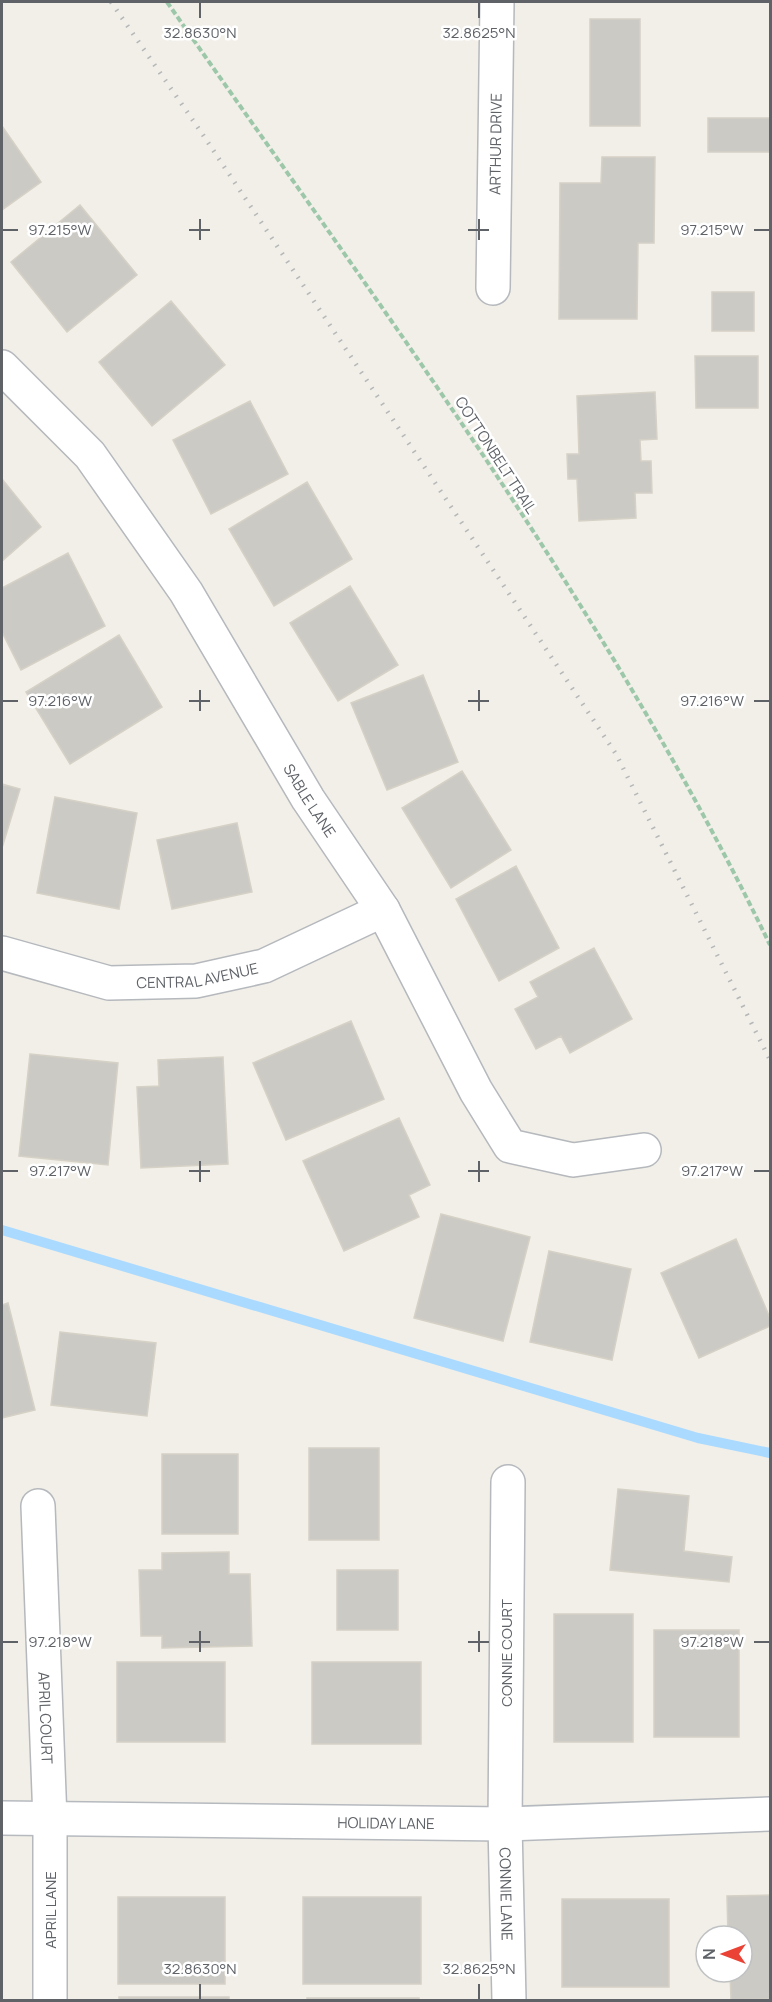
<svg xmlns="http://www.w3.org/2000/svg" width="772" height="2002" font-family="Manrope,sans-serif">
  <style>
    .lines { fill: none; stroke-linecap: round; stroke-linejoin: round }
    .stream { stroke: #aadaff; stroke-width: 10 }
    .building { fill: #cccac5; stroke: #d6d1c6; stroke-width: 1.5 }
    .street-casing { stroke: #b5b8bc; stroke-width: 36 }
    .secondary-casing { stroke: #b6babf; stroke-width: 36 }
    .path { stroke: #9cc7a9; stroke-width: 4; stroke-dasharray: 6 3; stroke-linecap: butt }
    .street { stroke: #fff; stroke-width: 33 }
    .secondary { stroke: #fff; stroke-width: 33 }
    .rail { stroke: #b6b7b8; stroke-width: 4.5; stroke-dasharray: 1.5 8; stroke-linecap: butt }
    .ticks { fill: none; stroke: #5f6368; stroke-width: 2 }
    .labels { text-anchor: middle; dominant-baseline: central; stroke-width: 5; stroke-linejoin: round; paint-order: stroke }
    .street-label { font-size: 15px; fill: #5f6368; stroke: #fff }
    .ticks-label { font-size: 15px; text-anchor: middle; fill: #5f6368; stroke: #fff; stroke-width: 5; stroke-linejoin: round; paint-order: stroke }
  </style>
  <rect width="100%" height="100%" fill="#f1efe8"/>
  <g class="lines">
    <path class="stream" d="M2 1230 698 1438 770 1453"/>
  </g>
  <path class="building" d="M590 19H640V126H590Z
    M708 118H770V152H708Z
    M2 126 41 182 2 210Z
    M602 157H655L654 243H638L637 319H559L560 183H601Z
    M80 205 137 275 67 332 11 262Z
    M712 292H754V331H712Z
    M171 301 225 365 152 426 99 362Z
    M695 356H758V408H696Z
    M655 392 657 439 640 440 641 461H651L652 493H635L636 518 579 521 577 479H568L567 454H579L577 396Z
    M250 401 288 474 211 514 173 440Z
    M2 479 41 527 2 561Z
    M307 482 352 559 274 606 229 529Z
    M68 553 105 626 21 670 2 632V588Z
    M350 586 398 665 338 701 290 623Z
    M119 635 162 707 70 764 26 692Z
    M423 675 458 762 387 790 351 703Z
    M462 771 511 850 451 888 402 808Z
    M2 784 20 789 2 848Z
    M55 797 137 813 119 909 37 893Z
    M237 823 252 892 172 909 157 840Z
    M516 866 559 948 499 981 456 899Z
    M594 948 632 1019 570 1053 561 1036 536 1049 515 1009 538 997 530 982Z
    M351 1021 384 1099 286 1140 253 1063Z
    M30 1054 118 1063 108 1165 19 1156Z
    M223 1057 228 1164 141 1168 137 1087 159 1086 158 1060Z
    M399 1118 430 1185 409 1195 419 1217 344 1251 303 1161Z
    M441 1214 530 1237 503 1341 414 1318Z
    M736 1239 770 1318V1326L699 1358 661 1273Z
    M549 1251 631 1269 612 1360 530 1342Z
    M8 1303 35 1410 2 1418V1305Z
    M60 1332 156 1343 147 1416 51 1405Z
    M309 1448H379V1540H309Z
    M162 1454H238V1534H162Z
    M618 1489 689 1496 684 1551 732 1557 729 1582 610 1570Z
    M229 1552V1574H250L252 1646 162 1648V1636H141L139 1570H162V1553Z
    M337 1570H398V1630H337Z
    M554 1614H633V1742H554Z
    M654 1630H739V1737H654Z
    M117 1662H225V1742H117Z
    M312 1662H421V1744H312Z
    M770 1895V1999L731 2000 730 1972H742V1936H728L727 1896Z
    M118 1897H225V1984H118Z
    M303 1897H421V1984H303Z
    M562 1899H669V1987H562Z
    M119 1997H229V2000H119Z
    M307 1998H419V2000H307Z"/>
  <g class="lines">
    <defs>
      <g id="street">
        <path id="s1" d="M493 288 497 2"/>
        <path id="s2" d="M2 367 90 455 186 592 308 799 383 910 476 1091 510 1146 573 1160 644 1150"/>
        <path id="s3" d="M2 953 109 983 196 981 264 966 383 910"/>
        <path id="s4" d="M508 1482 505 1824 509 2000"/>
        <path id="s5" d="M38 1506 50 1820V2000"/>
      </g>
      <g id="secondary">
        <path id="s6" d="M2 1818 505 1824 770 1814"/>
      </g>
    </defs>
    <use href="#street" class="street-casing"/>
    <use href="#secondary" class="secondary-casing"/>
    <path class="path" d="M167 2C380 307 607 608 770 945"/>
    <use href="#street" class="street"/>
    <use href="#secondary" class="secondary"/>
    <path class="rail" d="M111 2 201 132 616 754 770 1060"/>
  </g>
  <path class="ticks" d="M200 3V18M479 3V18M200 219V240M479 219V240M3 230H18M189 230H210M468 230H489M754 230H769M200 690V711M479 690V711M3 701H18M189 701H210M468 701H489M754 701H769M200 1161V1182M479 1161V1182M3 1171H18M189 1171H210M468 1171H489M754 1171H769M200 1631V1652M479 1631V1652M3 1642H18M189 1642H210M468 1642H489M754 1642H769M200 1984V1999M479 1984V1999"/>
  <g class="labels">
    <g class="street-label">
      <text stroke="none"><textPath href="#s1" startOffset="144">ARTHUR DRIVE</textPath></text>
      <text transform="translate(496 455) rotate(57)">COTTONBELT TRAIL</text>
      <text stroke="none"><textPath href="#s2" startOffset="534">SABLE LANE</textPath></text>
      <text stroke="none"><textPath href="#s3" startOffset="200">CENTRAL AVENUE</textPath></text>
      <text transform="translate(506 1653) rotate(-90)">CONNIE COURT</text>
      <text stroke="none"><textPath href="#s5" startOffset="212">APRIL COURT</textPath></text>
      <text stroke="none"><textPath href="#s6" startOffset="384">HOLIDAY LANE</textPath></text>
      <text stroke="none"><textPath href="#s4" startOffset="412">CONNIE LANE</textPath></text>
      <text transform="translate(50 1910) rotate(-90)">APRIL LANE</text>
    </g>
  </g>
  <g class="ticks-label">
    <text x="200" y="38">32.8630°N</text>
    <text x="479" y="38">32.8625°N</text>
    <text x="712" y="235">97.215°W</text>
    <text x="60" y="235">97.215°W</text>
    <text x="712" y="706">97.216°W</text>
    <text x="60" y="706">97.216°W</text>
    <text x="712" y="1176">97.217°W</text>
    <text x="60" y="1176">97.217°W</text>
    <text x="712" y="1647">97.218°W</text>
    <text x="60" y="1647">97.218°W</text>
    <text x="200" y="1974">32.8630°N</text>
    <text x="479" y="1974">32.8625°N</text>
  </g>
  <rect width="772" height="2002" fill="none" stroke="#5f6368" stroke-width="6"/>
  <g transform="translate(724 1954) rotate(270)"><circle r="28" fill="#ffffff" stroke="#bfc1c3" stroke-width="1.5"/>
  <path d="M0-4.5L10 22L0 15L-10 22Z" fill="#ea4335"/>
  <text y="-9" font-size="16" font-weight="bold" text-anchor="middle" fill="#5f6368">N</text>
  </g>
</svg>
